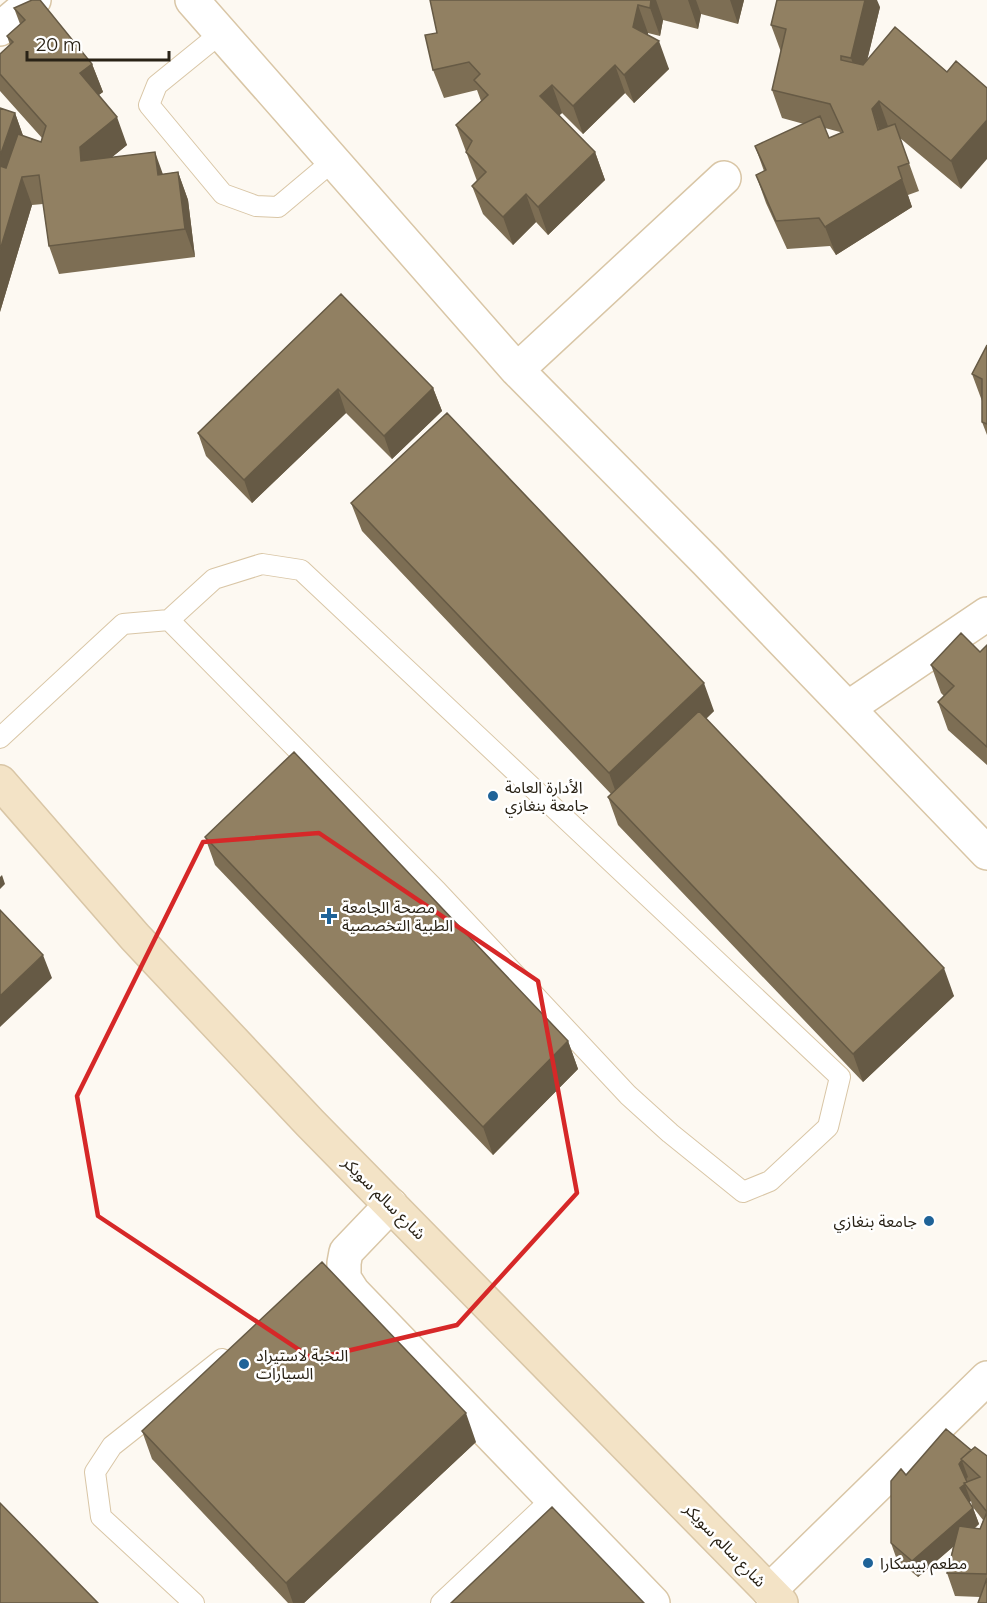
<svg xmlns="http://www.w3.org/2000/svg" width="987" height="1603" font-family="Montserrat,'Noto Sans Arabic',sans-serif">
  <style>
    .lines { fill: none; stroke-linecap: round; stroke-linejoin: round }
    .lane-casing { stroke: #d9c6a6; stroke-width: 22 }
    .street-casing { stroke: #d9c6a6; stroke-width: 36 }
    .secondary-casing { stroke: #d9c6a6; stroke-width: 36 }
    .lane { stroke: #fff; stroke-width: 20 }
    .street { stroke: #fff; stroke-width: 33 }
    .secondary { stroke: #f3e3c6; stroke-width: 33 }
    .wall { fill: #7d6e54; fill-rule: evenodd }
    .shaded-wall { fill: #665a45 }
    .building { fill: #918062; stroke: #665a45; stroke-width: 1.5 }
    .marked { fill: none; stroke: #d62828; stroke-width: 4.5; stroke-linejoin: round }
    .poi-dot { fill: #1f6398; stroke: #fff; stroke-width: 2 }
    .labels { text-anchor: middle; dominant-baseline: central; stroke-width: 5; stroke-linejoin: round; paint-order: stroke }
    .poi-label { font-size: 16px; fill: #292216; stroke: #fff; text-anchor: start }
    .street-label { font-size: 16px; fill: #292216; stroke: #fff }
  </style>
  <rect width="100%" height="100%" fill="#fdf9f2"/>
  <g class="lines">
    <defs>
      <path id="lane" d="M221 33 157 85 149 105 223 194 256 206 278 207 334 160
        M0 738 123 624 169 620 214 579 262 564 301 570 840 1077 828 1127 770 1181 743 1192 670 1133 628 1095 437 891 169 620
        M194 1603 101 1517 95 1472 112 1446 222 1359
        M441 1603 552 1499"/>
      <path id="street" d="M192 0 517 370 706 561 987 853
        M0 29 34 0
        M517 370 724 178
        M848 708 987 614
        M391 1205 346 1252 344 1263V1278L353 1292 653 1603
        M769 1591 987 1378"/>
      <path id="secondary" d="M0 782 135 937 310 1123 781 1603"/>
    </defs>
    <use href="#lane" class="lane-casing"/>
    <use href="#street" class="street-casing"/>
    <use href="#secondary" class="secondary-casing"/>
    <use href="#lane" class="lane"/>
    <use href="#street" class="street"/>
    <use href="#secondary" class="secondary"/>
  </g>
  <path class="wall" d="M430 0H744L738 24 701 14 698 29 663 20 660 36 648 33V35L669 69 634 103 625 93 583 134 562 113 559 115 595 152 605 180 548 235 536 222 513 245 483 214 472 186 477 181 456 125 481 101 477 90 444 98 433 70 437 33Z
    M880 7 867 60 947 72 961 189 900 138 919 191 908 195 912 207 836 255 830 246 787 249 766 203 756 175 764 171 755 146 804 124 782 118 772 90 781 52 771 25ZM825 128 840 132 841 133 829 138Z
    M14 8 92 64 103 92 98 95 127 145 112 157 163 174 178 172 188 200 195 257 59 274 49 246 43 204 32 205 0 312 15 113 23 136 41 142 42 138 0 91V54L10 45 7 36 20 24Z
    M341 294 433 388 442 411 392 459 346 413 252 503 206 456 198 433Z
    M987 345V435L982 422V401L972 374Z
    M351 503 714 711 706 719 954 996 863 1082 618 825 608 797 611 794 362 531Z
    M987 645V765L948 730 938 702 944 696 941 693 931 665 980 652Z
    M205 837 568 1041 578 1069 493 1155 215 865Z
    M142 1431 476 1442 304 1603H288L152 1459Z
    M971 1451 987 1456V1603L980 1597 955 1596 947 1573 953 1547 918 1577 897 1560 891 1543 906 1475ZM971 1501 972 1506 983 1520 980 1529 975 1528 979 1524 973 1508 969 1502Z"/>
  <path class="shaded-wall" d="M651 0H656L663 20 660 36 650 8Z
    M688 0H696L701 14 698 29Z
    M730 0H744L738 24Z
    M865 0H877L880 7 861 86 851 58Z
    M638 5 648 33 643 55 633 27Z
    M659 41 669 69 634 103 624 75Z
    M92 64 103 92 91 101 80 73Z
    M615 65 625 93 583 134 573 106Z
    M552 85 562 113 550 124 540 96Z
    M879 101 889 129V158L872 109Z
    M15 113 25 141 7 193 0 173V156Z
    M117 117 127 145 90 175 81 161 80 147Z
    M987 120V159L961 189 951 161Z
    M155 152 165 180 158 175Z
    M595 152 605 180 548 235 538 207Z
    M898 167 912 207 836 255 825 227Z
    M178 172 188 200 195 257 185 229Z
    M22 177 32 205 0 312V250Z
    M526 194 536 222 513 245 503 217Z
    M433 388 442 411 392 459 384 436Z
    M338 389 346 413 252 503 244 480Z
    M704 683 714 711 619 801 609 773Z
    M2 875 5 884 0 889V877Z
    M43 955 52 978 0 1027V996Z
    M944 968 954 996 863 1082 853 1054Z
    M568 1041 578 1069 493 1155 483 1127Z
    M466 1413 476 1442 304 1603H293L286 1583Z
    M962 1461 968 1477 965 1480 959 1464Z
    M965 1485 971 1501 966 1505 960 1488Z
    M973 1508 979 1524 918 1577 912 1561Z"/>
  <path class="building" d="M32 0H40L92 64 80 73 117 117 80 147 81 161 155 152 158 175 178 172 185 229 49 246 39 175 22 177 0 250V166L6 168 18 134 41 142 46 126 0 74V54L13 42 7 36 25 20 14 8Z
    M430 0H651L650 8 638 5 633 27 659 41 624 75 615 65 573 106 552 85 540 96 595 152 538 207 526 194 503 217 472 186 486 172 466 152 472 141 456 125 488 95 474 80 480 74 469 62 433 70 425 35 437 33Z
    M777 0H865L851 58 841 56V60L863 65 895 27 947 72 956 61 987 88V120L951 161 879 101 872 109 878 130 895 124 909 163 898 167 902 179 825 227 819 218 776 221 756 175 766 170 755 146 820 116 829 138 843 132 830 104 772 90 786 29 771 25Z
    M0 108 15 113 0 156Z
    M341 294 433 388 384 436 338 389 244 480 198 433Z
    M987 345V424L982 422V379L972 374Z
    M447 413 704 683 609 773 351 503Z
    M961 633 980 652 987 645V747L938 702 954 686 931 665Z
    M699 711 944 968 853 1054 608 797Z
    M294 752 568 1041 483 1127 205 837Z
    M0 910 43 955 0 996Z
    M322 1262 466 1413 286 1583 142 1431Z
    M946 1429 971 1450 961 1459 962 1460 959 1464 967 1482 964 1483 965 1484 960 1488 973 1508 912 1561 891 1543V1481L901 1469 906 1475Z
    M975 1447 987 1456V1574L947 1573 959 1526 980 1529 987 1512 964 1483 980 1477 961 1459Z
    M0 1503 98 1603H0Z
    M552 1507 644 1603H451Z
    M987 1578V1603H978Z"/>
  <path class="marked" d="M319 833 538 981 577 1193 457 1325 313 1359 98 1216 77 1096 203 842Z"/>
  <g class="poi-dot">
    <circle cx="493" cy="796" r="6"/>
    <path d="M326 907h6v6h6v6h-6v6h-6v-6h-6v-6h6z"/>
    <circle cx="929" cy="1221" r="6"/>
    <circle cx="244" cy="1364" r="6"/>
    <circle cx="868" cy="1563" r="6"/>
  </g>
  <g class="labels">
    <g class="poi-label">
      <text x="505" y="787">الأدارة العامة<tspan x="505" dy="18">جامعة بنغازي</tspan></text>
      <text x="342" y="907">مصحة الجامعة<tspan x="342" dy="18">الطبية التخصصية</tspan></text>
      <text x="917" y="1221" text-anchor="end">جامعة بنغازي</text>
      <text x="256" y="1355">النخبة لاستيراد<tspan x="256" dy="18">السيارات</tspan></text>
      <text x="880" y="1563">مطعم بيسكارا</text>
    </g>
    <g class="street-label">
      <text transform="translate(384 1198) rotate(45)">شارع سالم سويكر</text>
      <text transform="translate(725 1545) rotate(46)">شارع سالم سويكر</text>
    </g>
  </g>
  <path d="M27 51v9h142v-9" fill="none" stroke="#292216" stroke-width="3"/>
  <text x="36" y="51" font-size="18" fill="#292216" stroke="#ffffff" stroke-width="4.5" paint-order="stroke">20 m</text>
</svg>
